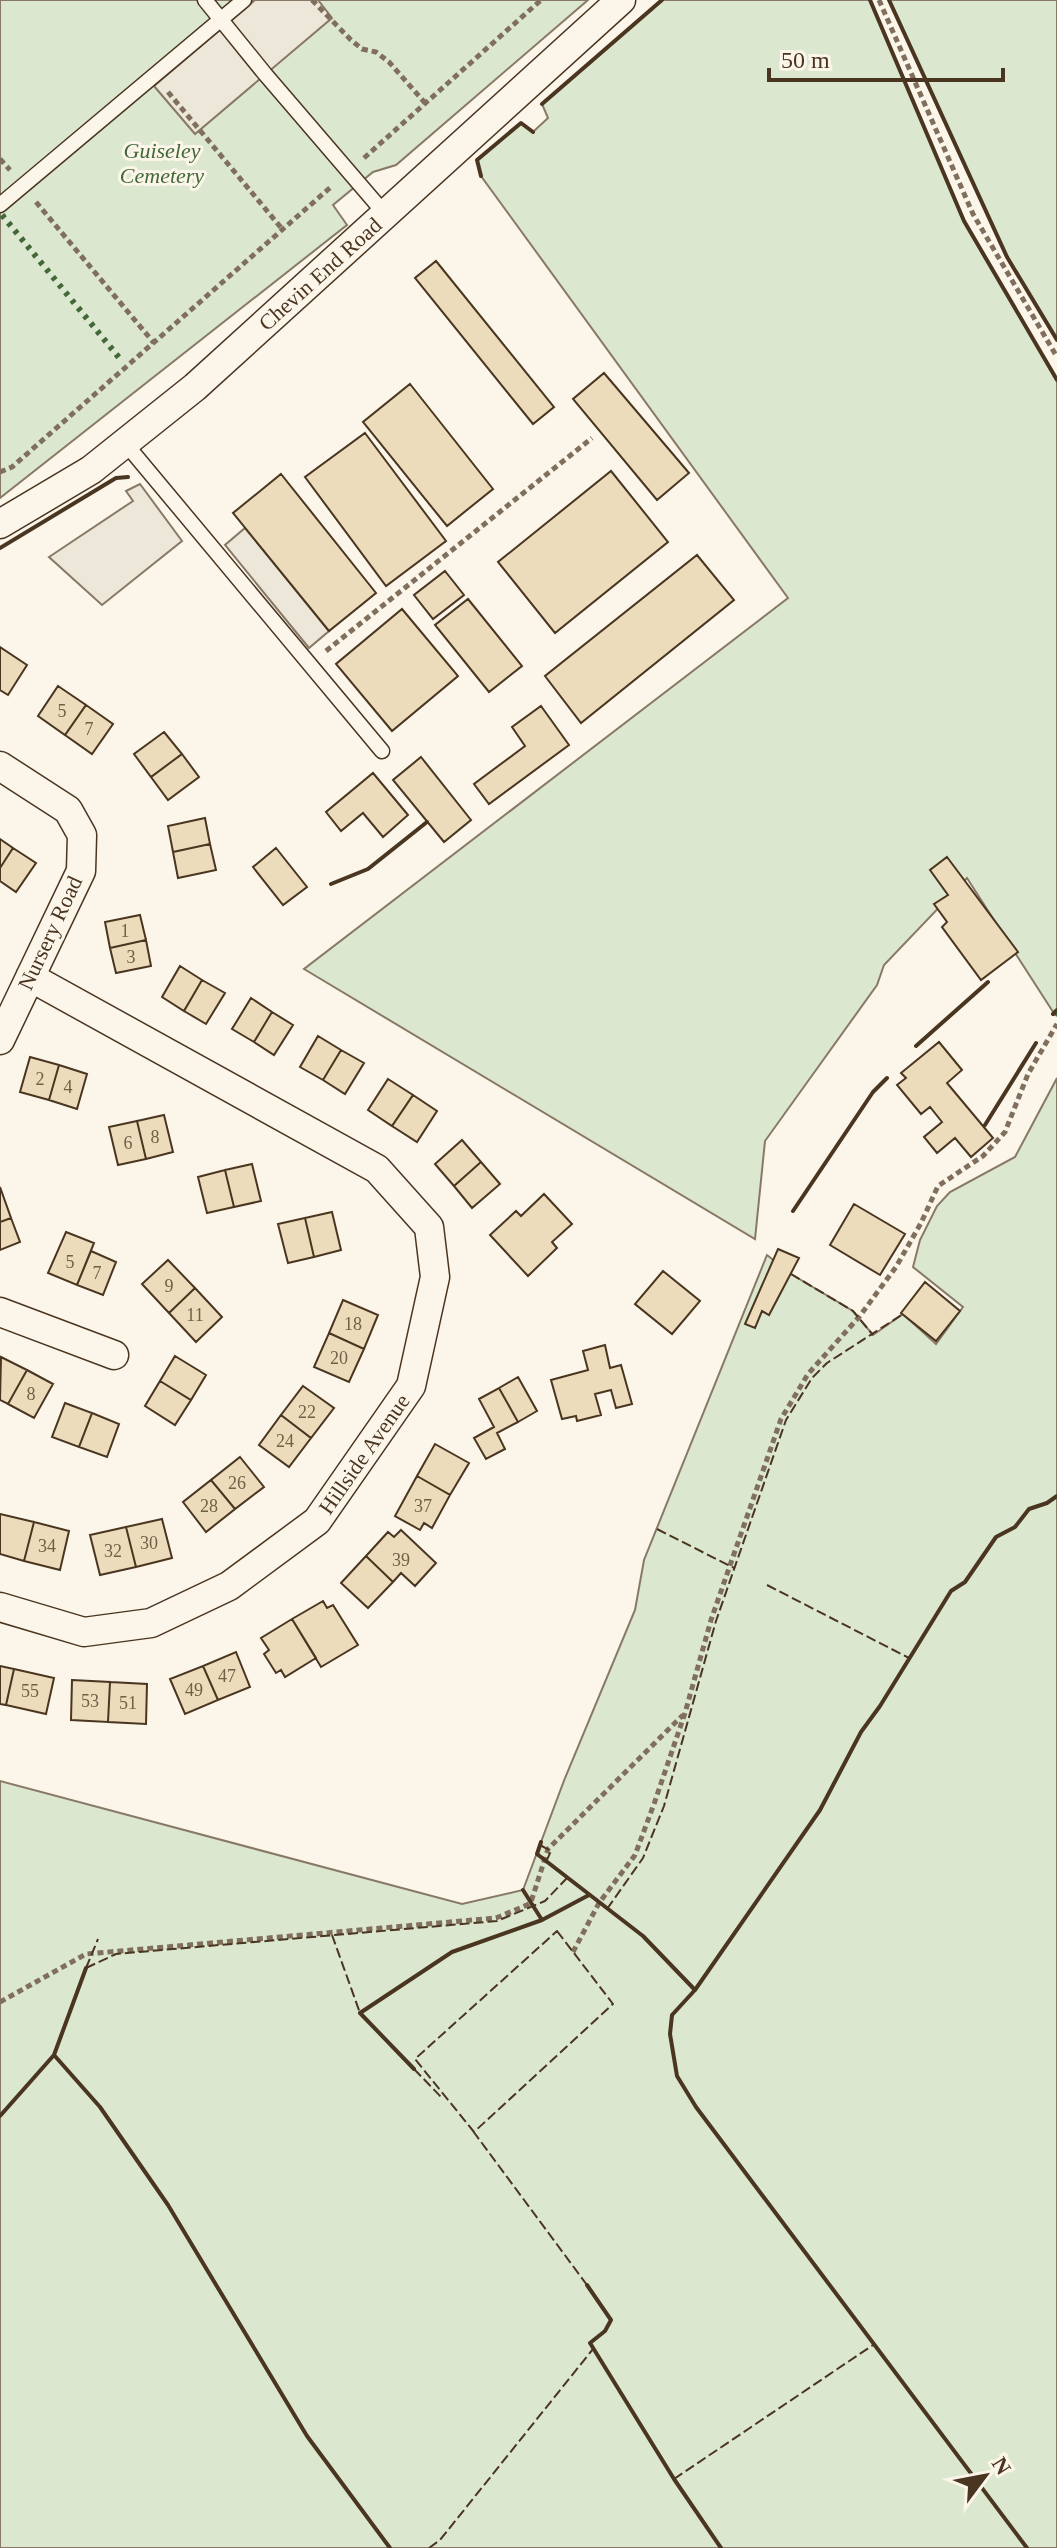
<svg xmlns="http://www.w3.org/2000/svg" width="1057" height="2548" font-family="'Times New Roman',serif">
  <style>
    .green { fill: #dce7d0; stroke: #887966; stroke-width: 2 }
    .parking { fill: #ede7d9; stroke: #887966; stroke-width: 2 }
    .building { fill: #ecdcbc; stroke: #4a3520; stroke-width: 2 }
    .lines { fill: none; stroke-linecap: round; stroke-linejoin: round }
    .service-casing { stroke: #4a3520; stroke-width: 17 }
    .minor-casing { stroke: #4a3520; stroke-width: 31 }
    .path { stroke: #7f6f5c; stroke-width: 5; stroke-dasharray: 6 4; stroke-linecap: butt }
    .service { stroke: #fbf6e9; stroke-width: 14 }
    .minor { stroke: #fbf6e9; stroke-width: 28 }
    .hedge { stroke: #436837; stroke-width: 6; stroke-dasharray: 4 6; stroke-linecap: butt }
    .fence { stroke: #4a3520; stroke-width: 2; stroke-dasharray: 10 4; stroke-linecap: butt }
    .wall { stroke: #4a3520; stroke-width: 4 }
    .labels { text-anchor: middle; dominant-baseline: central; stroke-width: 6; stroke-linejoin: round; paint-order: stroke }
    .number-label { font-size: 18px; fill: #725f47 }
    .park-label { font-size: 22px; font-style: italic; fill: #436837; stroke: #fbf6e9 }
    .street-label { font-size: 22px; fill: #4a3520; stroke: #fbf6e9 }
  </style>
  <rect width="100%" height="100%" fill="#fbf6e9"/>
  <path class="green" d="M0 0H588L396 165 373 172 333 205 347 225 0 498Z
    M662 0H870L964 221 1057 380V1013L1055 1015 967 878 884 965 877 985 765 1141 755 1239 304 969 788 598 481 176 477 160 521 123 533 132 548 118 542 104Z
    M889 0H1057V340L1007 257Z
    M1057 1078V2548H0V1781L462 1904 523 1890 565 1778 635 1610 644 1560 767 1255 791 1274 853 1311 873 1335 903 1314 936 1344 963 1307 913 1267 920 1240 937 1206 950 1192 1015 1157Z"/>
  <path class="parking" d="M255 0H318L332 18 195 134 154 86Z
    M140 484 182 541 102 605 49 557 133 501 126 491Z
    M245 528 329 631 309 648 225 545Z"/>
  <path class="building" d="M436 261 554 407 533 424 415 278Z
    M604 373 689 473 657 500 573 399Z
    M410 384 493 489 447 526 363 422Z
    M365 433 446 541 386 586 305 477Z
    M611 471 668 542 555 633 498 562Z
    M281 474 376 593 329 631 233 513Z
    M697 555 734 600 581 723 545 676Z
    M445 571 464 595 433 619 414 595Z
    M468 599 522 666 489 692 435 625Z
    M402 609 458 676 392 731 336 664Z
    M0 647 27 665 8 695 0 690Z
    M58 686 86 705 65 735 38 716Z
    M86 705 113 724 92 754 65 735Z
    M541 706 569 745 489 804 474 784 525 746 512 727Z
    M164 732 182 754 151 777 134 754Z
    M182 754 199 777 168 800 151 777Z
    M421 757 471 820 444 842 393 780Z
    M373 773 408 815 383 837 363 813 341 831 326 812Z
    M205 818 210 844 173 852 168 826Z
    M0 839 13 848 0 868Z
    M210 844 216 870 178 878 173 852Z
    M13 848 36 863 16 892 0 881V868Z
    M276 848 307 887 283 905 253 867Z
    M947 857 1018 952 981 980 942 927 947 922 934 904 948 895 930 870Z
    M140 915 146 940 110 948 105 922Z
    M146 940 151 966 116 973 110 948Z
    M180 966 202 980 184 1011 162 997Z
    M202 980 225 993 206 1024 184 1011Z
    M251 998 272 1012 254 1042 232 1029Z
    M272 1012 293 1025 274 1055 254 1042Z
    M318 1036 341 1050 323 1080 300 1067Z
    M939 1042 962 1070 947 1083 993 1138 971 1157 955 1138 937 1153 924 1137 942 1122 930 1107 921 1114 897 1085 906 1078 901 1073Z
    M341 1050 364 1063 345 1094 323 1080Z
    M30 1057 59 1065 49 1100 20 1092Z
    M59 1065 87 1074 77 1109 49 1100Z
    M388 1079 413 1095 392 1126 368 1110Z
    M413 1095 437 1111 417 1142 392 1126Z
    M164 1115 173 1152 146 1159 137 1121Z
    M137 1121 146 1159 118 1165 109 1127Z
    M462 1140 481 1162 454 1186 435 1164Z
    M481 1162 500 1184 472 1208 454 1186Z
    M252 1164 261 1201 234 1207 225 1170Z
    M225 1170 234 1207 207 1213 198 1177Z
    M0 1187 11 1218 0 1222Z
    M544 1194 572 1224 552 1242 557 1248 528 1276 490 1235 516 1211 521 1216Z
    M854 1204 905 1234 880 1275 830 1245Z
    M332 1212 341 1250 314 1257 305 1218Z
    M11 1218 20 1242 0 1250V1222Z
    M305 1218 314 1257 288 1263 278 1224Z
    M66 1232 94 1243 77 1285 48 1273Z
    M778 1249 799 1258 769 1315 762 1311 755 1328 745 1324Z
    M91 1251 116 1262 103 1295 77 1285Z
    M168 1260 195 1288 169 1313 142 1284Z
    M663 1271 700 1301 672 1334 635 1304Z
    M925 1282 960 1311 936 1341 901 1313Z
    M195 1288 222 1317 196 1342 169 1313Z
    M343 1300 378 1315 364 1349 329 1333Z
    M329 1333 364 1349 349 1382 314 1367Z
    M605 1345 610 1368 621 1365 632 1404 616 1408 611 1390 595 1394 601 1415 577 1421 576 1416 562 1419 551 1380 588 1370 583 1351Z
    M175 1356 206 1375 191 1400 160 1381Z
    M1 1357 27 1370 8 1404 0 1400Z
    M27 1370 53 1384 34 1418 8 1404Z
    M518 1377 537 1411 518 1422 499 1388Z
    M160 1381 191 1400 175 1425 145 1406Z
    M303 1386 334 1408 311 1438 281 1415Z
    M499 1388 518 1422 497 1433 505 1449 486 1459 474 1438 494 1427 479 1399Z
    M65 1403 92 1413 79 1447 52 1437Z
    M92 1413 119 1424 107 1457 79 1447Z
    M281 1415 311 1438 289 1467 259 1445Z
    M435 1444 469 1463 450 1495 417 1476Z
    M240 1457 264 1487 235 1509 211 1480Z
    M417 1476 450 1495 432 1528 424 1523 420 1530 395 1516Z
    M211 1480 235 1509 206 1532 183 1502Z
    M0 1514 34 1522 24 1561 0 1554Z
    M162 1519 172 1558 136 1567 126 1527Z
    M34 1522 69 1531 60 1570 24 1561Z
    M126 1527 136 1567 100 1575 90 1535Z
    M401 1530 436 1563 415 1586 401 1573 393 1582 366 1556 388 1532 394 1537Z
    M366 1556 393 1582 368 1608 341 1583Z
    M323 1601 327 1608 333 1605 358 1645 321 1667 292 1619Z
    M292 1619 316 1658 285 1677 281 1670 276 1673 264 1654 269 1650 261 1638Z
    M236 1652 250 1687 218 1700 203 1666Z
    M0 1666 14 1669 6 1705 0 1704Z
    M203 1666 218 1700 185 1714 170 1679Z
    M14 1669 54 1678 46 1714 6 1705Z
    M72 1680 110 1682 108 1722 71 1720Z
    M110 1682 147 1684 146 1724 108 1722Z"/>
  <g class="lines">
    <defs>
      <path id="service" d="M205 0 265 74 386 215
        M0 205 244 0
        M125 443 382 751"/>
      <path id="minor" d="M0 524 91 470 195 387 621 0
        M0 766 68 810 82 835 81 871 0 1040
        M0 1312 114 1355
        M0 1607 84 1632 151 1623 229 1586 317 1521 411 1386 435 1277 429 1227 377 1169 30 977"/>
    </defs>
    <use href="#service" class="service-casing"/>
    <use href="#minor" class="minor-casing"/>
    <path class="path" d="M312 0 351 40 362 49 376 52 389 62 425 103
      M879 0 973 214 1057 357
      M168 92 283 230
      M364 158 541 0
      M0 159 10 170
      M36 202 154 343
      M0 472 12 467 332 186
      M326 651 592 438
      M573 1952 599 1903 635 1855 654 1804 685 1713 711 1620 781 1419 808 1374 859 1317 896 1267 921 1223 938 1186 983 1156 1005 1132 1028 1074 1057 1024
      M0 2002 86 1954 496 1918 527 1905 531 1902 548 1849 683 1715"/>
    <use href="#service" class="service"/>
    <use href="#minor" class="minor"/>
    <path class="hedge" d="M2 215 121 360
      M1055 1015 1057 1013"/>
    <path class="fence" d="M791 1274 853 1311 873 1335
      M657 1529 734 1568
      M767 1585 909 1658
      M540 1845 551 1851 546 1862
      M607 1909 643 1858 664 1806 716 1621 786 1420 812 1378 827 1363 903 1314
      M557 1931 613 2004 474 2132 415 2059Z
      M332 1935 360 2013
      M86 1968 116 1954 497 1921 545 1901 567 1878
      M86 1968 98 1939
      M414 2069 443 2099
      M473 2131 587 2285
      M674 2479 873 2345
      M429 2548 440 2540 593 2349"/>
    <path class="wall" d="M870 0 964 221 1057 380
      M889 0 1007 257 1057 340
      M542 104 662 0
      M481 176 477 160 521 123 533 132
      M0 548 116 478 128 477
      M331 884 368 869 427 822
      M1053 1014 1057 1010
      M916 1046 988 982
      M985 1125 1036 1043
      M793 1211 873 1092 887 1078
      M541 1842 537 1854 643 1936 695 1990
      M523 1890 542 1920
      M54 2055 100 2107 168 2205 307 2436 390 2548
      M414 2069 360 2013 452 1952 542 1920 589 1895
      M0 2116 54 2055 86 1968
      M587 2285 611 2320 605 2331 590 2343 674 2479 721 2548
      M1027 2548 696 2107 677 2076 670 2034 672 2015 695 1990 820 1810 861 1732 880 1706 951 1591 965 1582 996 1537 1015 1527 1029 1509 1047 1503 1057 1496"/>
  </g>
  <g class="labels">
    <g class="number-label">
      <text x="62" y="711">5</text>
      <text x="89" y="729">7</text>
      <text x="125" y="931">1</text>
      <text x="131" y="957">3</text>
      <text x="40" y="1079">2</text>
      <text x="68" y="1087">4</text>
      <text x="155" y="1137">8</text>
      <text x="128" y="1143">6</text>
      <text x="70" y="1262">5</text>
      <text x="97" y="1273">7</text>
      <text x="169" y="1286">9</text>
      <text x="195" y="1315">11</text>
      <text x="353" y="1324">18</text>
      <text x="339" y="1358">20</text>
      <text x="31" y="1394">8</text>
      <text x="307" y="1412">22</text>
      <text x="285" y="1441">24</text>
      <text x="237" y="1483">26</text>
      <text x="209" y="1506">28</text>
      <text x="423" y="1506">37</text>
      <text x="149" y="1543">30</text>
      <text x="47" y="1546">34</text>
      <text x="113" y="1551">32</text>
      <text x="401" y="1560">39</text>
      <text x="227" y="1676">47</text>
      <text x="194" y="1690">49</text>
      <text x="30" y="1691">55</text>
      <text x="90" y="1701">53</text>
      <text x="128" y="1703">51</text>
    </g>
    <g class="park-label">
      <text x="162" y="150">Guiseley<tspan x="162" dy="25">Cemetery</tspan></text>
    </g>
    <g class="street-label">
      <text transform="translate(320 274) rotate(-42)">Chevin End Road</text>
      <text transform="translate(50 933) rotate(-65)">Nursery Road</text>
      <text transform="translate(364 1454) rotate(-55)">Hillside Avenue</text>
    </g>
  </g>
  <g transform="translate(985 2476) rotate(58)" stroke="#fbf6e9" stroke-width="6" paint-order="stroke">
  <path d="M0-6L14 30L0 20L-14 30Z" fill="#4a3520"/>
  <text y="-12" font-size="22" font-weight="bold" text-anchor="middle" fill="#4a3520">N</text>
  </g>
  <path d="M769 68v12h234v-12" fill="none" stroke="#4a3520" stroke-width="4"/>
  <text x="781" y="68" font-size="24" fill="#4a3520" stroke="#fbf6e9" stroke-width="6" paint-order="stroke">50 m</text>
</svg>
